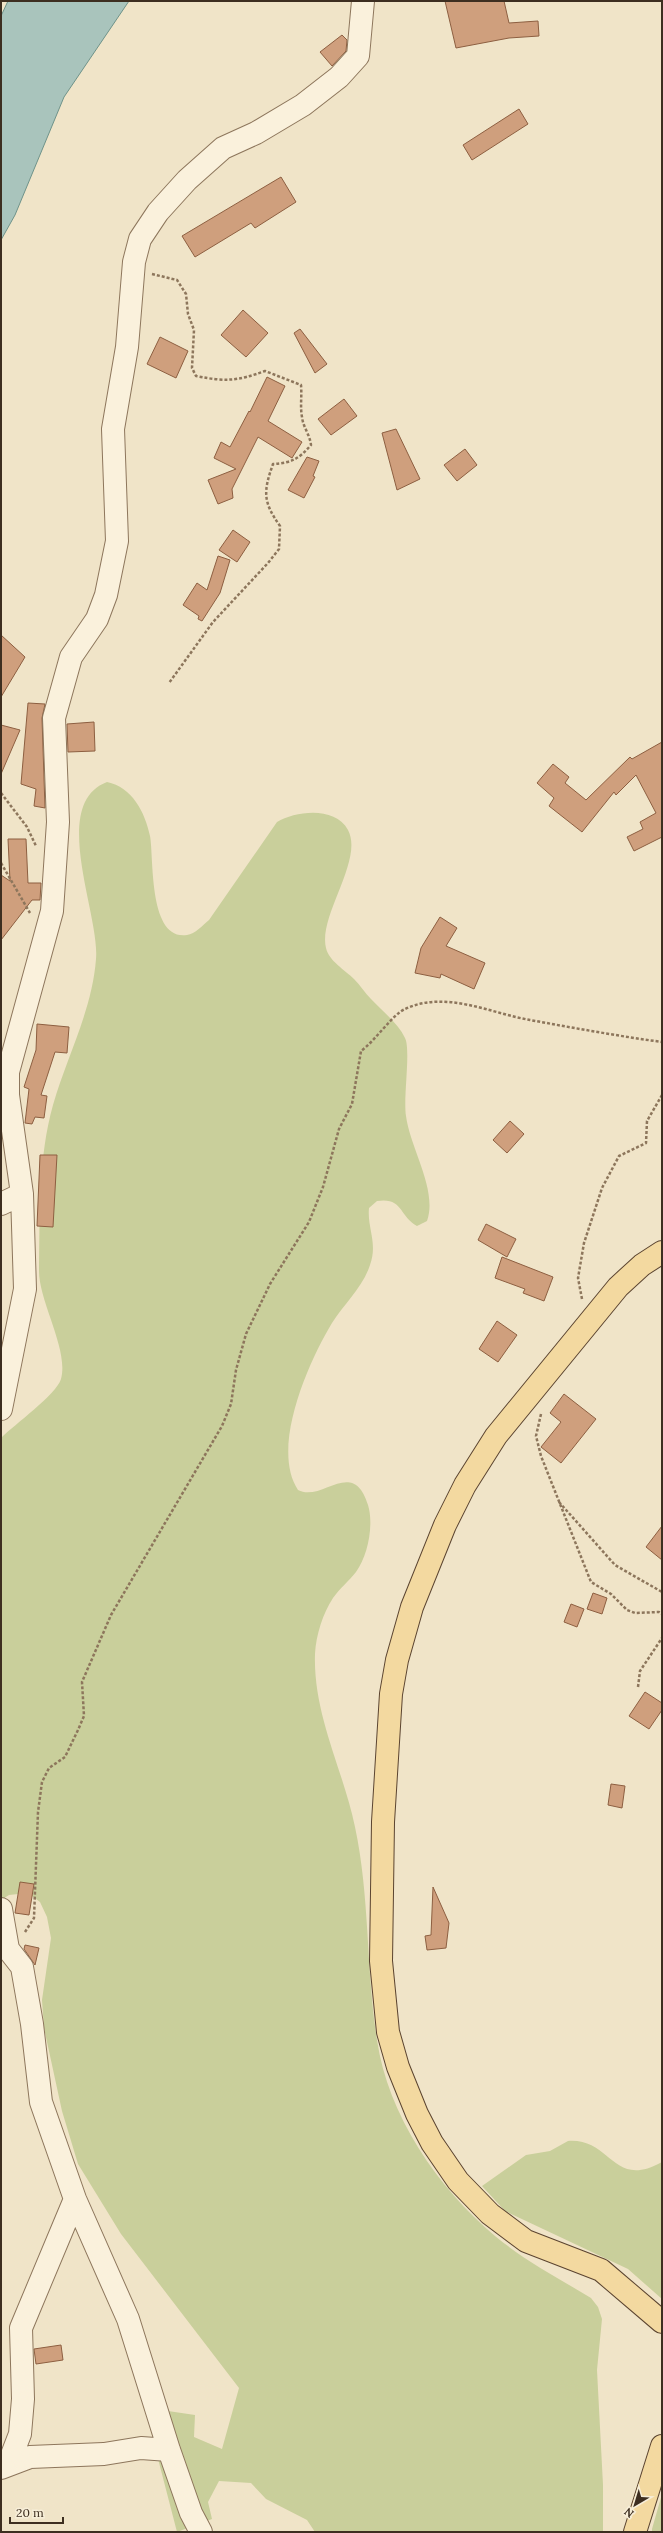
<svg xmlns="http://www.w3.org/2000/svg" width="663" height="2533" font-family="Lora,serif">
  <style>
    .green { fill: #c9cf9b }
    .water { fill: #a9c4bc; stroke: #6f938a }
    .building { fill: #cf9f7d; stroke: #8d5f41 }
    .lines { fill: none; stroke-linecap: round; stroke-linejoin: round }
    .minor-casing { stroke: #8d765c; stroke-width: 24 }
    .major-casing { stroke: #5b4430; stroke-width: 24 }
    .path { stroke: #8d765c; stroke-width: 2.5; stroke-dasharray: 3 2; stroke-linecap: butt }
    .minor { stroke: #faf1dc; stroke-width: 22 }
    .major { stroke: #f3d9a0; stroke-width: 22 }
  </style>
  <rect width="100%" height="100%" fill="#f0e4c8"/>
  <path class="green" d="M107 782C132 787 145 812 150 836 154 857 148 941 187 935 195 934 203 925 209 920L277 822C296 811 335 806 348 830 364 860 318 916 326 948 329 961 345 970 354 979 360 985 365 993 371 999 383 1012 398 1023 405 1038 411 1050 403 1097 406 1116 410 1148 438 1190 427 1221L417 1226C399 1216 403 1197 377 1201L369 1208C367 1228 378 1243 370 1265 363 1287 344 1304 332 1323 309 1361 270 1448 298 1490 322 1503 353 1456 368 1505 374 1524 368 1556 356 1572 349 1581 340 1588 333 1598 323 1613 316 1635 315 1654 313 1715 343 1769 355 1827 370 1897 366 1969 377 2040 388 2115 437 2187 495 2236 524 2260 558 2278 591 2298L598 2307 602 2319 597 2370 603 2485V2532H315L307 2520 266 2499 251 2483 219 2481 208 2502 212 2519 177 2532 149 2424 168 2411 195 2415 194 2437 222 2449 239 2388 121 2234 78 2164 62 2111 44 2028 42 2000 51 1938 47 1917 40 1902 28 1893 9 1895 1 1900V1438C15 1424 56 1395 61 1379 69 1350 39 1302 39 1271 40 1217 38 1158 53 1105 67 1056 92 1011 96 959 100 914 49 804 107 782Z
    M568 2141C612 2138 612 2190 662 2162V2299L628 2269 505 2211 482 2186 526 2155 550 2151Z
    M662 2494V2532H652V2529Z"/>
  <path class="water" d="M8 1H129L64 97 15 215 1 240V16Z"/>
  <path class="building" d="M445 1H504L509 23 538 21 539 36 509 38 456 48Z
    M342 35 347 40 346 51 332 66 320 52Z
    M519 109 528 124 472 160 463 145Z
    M281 177 296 202 255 228 251 223 195 257 182 236Z
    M243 310 268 333 246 357 221 335Z
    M300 329 327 364 315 373 294 333Z
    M160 337 188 351 176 378 147 364Z
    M267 377 285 386 268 421 302 442 292 458 258 437 232 489 233 498 218 504 208 480 236 469 214 458 221 442 230 447 249 411 250 412Z
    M344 399 357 416 331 435 318 419Z
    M396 429 420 479 397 490 382 433Z
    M465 449 477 465 457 481 444 465Z
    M307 457 319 461 313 476 315 477 304 498 288 490Z
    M233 530 250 542 237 562 219 550Z
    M218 556 230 560 220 593 202 621 198 619 199 616 183 605 197 583 207 590Z
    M1 635 25 657 1 697Z
    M28 703 45 704 42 718 45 808 34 806 36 789 21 784Z
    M94 722 95 751 68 752 67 724Z
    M1 725 20 730 1 774Z
    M662 742V837L634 851 627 837 643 829 640 822 656 813 636 775 616 795 614 792 582 832 549 806 554 798 537 783 553 764 569 777 565 783 586 800 630 757 632 759Z
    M8 839H26L28 883H41L40 900H32L1 940V875L10 881Z
    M440 917 457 928 446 946 485 963 474 989 441 974 440 978 415 973 421 948Z
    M37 1024 69 1027 67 1053 55 1052 41 1095 47 1096 44 1118 35 1117 32 1124 25 1123 29 1089 24 1087 36 1050Z
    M510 1121 524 1134 507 1153 493 1140Z
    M40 1155H57L53 1227 37 1226Z
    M486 1224 516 1239 507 1257 478 1240Z
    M502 1257 553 1277 544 1301 523 1293 525 1289 495 1278Z
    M497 1321 517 1335 498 1362 479 1349Z
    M564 1394 596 1419 561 1463 541 1447 561 1422 550 1413Z
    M662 1526V1560L646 1547Z
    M593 1593 607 1598 602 1614 587 1609Z
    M571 1604 584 1609 577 1627 564 1622Z
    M645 1692 662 1703V1710L649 1729 629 1716Z
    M611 1784 625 1786 622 1808 608 1805Z
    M20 1882 34 1884 29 1915 15 1913Z
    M433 1887 449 1923 446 1948 427 1950 425 1936 431 1935Z
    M25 1945 39 1948 35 1965 24 1949Z
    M61 2345 63 2360 36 2364 34 2349Z"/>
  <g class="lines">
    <defs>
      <path id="minor" d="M1 1204 22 1194
        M1 1409 25 1289 22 1194 8 1095V1072L52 911 58 822 54 718 71 657 97 619 106 595 117 541 113 429 127 347 134 262 140 239 158 212 187 180 223 148 256 133 303 105 339 77 358 56 363 1
        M1 1909 8 1949 22 1967 32 2024 41 2102 75 2199 128 2319 169 2450 191 2513 201 2532
        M8 2465 20 2434 23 2399 21 2328 75 2199
        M1 2468 30 2457 104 2454 141 2448 169 2450"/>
      <path id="major" d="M662 1252 642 1265 618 1287 496 1436 465 1485 445 1525 412 1607 397 1660 391 1694 383 1822 381 1961 388 2032 398 2067 417 2114 432 2143 458 2181 490 2214 526 2241 601 2270 662 2322
        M635 2532 662 2446"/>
    </defs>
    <use href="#minor" class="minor-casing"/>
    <use href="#major" class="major-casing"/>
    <path class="path" d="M152 274 177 280 186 294 188 314 194 330 192 368 196 376C226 382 237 381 265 371L301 385C302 396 300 407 302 417 303 427 310 435 311 445 299 459 291 463 273 464 263 492 263 502 280 526L279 549 268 563 213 622 169 683
      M1 793 27 827 36 846
      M1 863 30 913
      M582 1299 578 1278 584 1243 602 1188 619 1156 646 1143 647 1121 662 1095
      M541 1414 536 1436 541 1456 591 1582 611 1594 627 1610 635 1613 659 1612 662 1614
      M559 1502 615 1565 662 1592
      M638 1687 640 1671 662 1638
      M25 1932 34 1918 38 1812 42 1782 49 1768 65 1757 78 1730 84 1716 82 1682 111 1615 222 1426 231 1404 236 1370 246 1334 270 1284 309 1222 323 1187 339 1129 352 1104 361 1051C375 1041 393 1014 405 1009 445 990 490 1013 530 1020 574 1028 618 1036 662 1042"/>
    <use href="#minor" class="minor"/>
    <use href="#major" class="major"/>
  </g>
  <rect width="663" height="2533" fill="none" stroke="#3d2e20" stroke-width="4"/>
  <g transform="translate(635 2505) rotate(218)" stroke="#f7eed8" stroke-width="3" paint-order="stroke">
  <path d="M0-3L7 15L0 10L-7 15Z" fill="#3d2e20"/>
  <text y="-6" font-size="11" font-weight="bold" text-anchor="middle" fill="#3d2e20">N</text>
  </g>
  <path d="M10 2517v6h53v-6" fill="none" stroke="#3d2e20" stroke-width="2"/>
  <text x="16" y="2517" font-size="12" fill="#3d2e20" stroke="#f7eed8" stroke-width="3" paint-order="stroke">20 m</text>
</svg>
